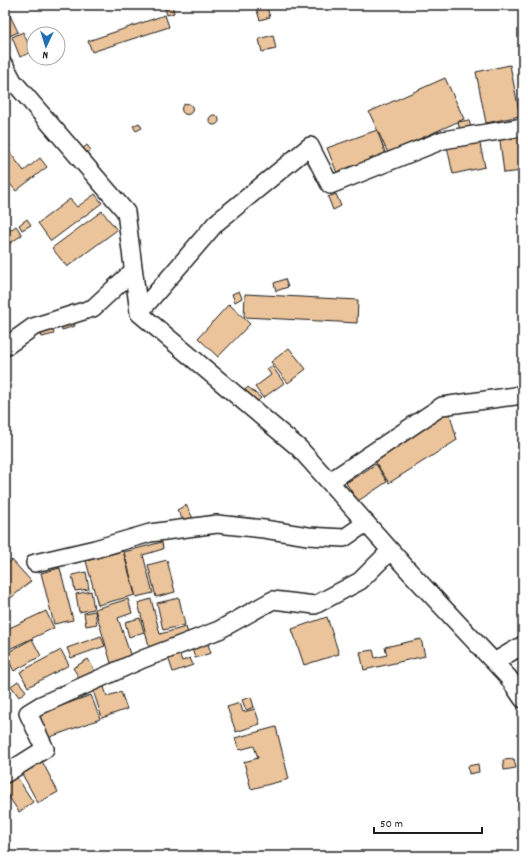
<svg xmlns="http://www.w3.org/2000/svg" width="528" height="861" font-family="Dekko,sans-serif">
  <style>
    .building { fill: #ebc49b; stroke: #1c1c1c }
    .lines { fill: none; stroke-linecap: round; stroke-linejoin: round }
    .street-casing { stroke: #1c1c1c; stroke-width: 20 }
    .street { stroke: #fff; stroke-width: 17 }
  </style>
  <rect width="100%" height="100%" fill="#fff"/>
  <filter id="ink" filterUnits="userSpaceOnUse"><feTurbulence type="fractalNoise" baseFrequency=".025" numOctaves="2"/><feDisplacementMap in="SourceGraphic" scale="8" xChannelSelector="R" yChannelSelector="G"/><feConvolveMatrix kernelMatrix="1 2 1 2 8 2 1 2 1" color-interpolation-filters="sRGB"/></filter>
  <g filter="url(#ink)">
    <path class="building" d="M5 5 18 32 7 37 5 33Z
      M164 5H172L174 13 167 15Z
      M255 5H266L270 17 260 20Z
      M165 15 169 27 92 52 88 41Z
      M23 32 32 52 20 57 12 37Z
      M273 35 276 49 262 52 259 39Z
      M510 65 520 116 486 123 476 72Z
      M445 78 464 119 388 153 369 112Z
      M181.5 109a5.5 5.5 0 1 1 11 0a5.5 5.5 0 1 1-11 0Z
      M209 120a5 5 0 1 1 10 0a5 5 0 1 1-10 0Z
      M469 120 472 132 461 135 458 122Z
      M139 123 142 128 136 131 133 126Z
      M377 130 386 155 337 173 327 148Z
      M523 130V171L504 173 499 133Z
      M478 135 485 167 453 174 446 142Z
      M87 145 91 150 86 155 82 149Z
      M8 150 24 171 40 158 47 167 16 191 5 178V152Z
      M95 194 102 203 51 241 38 223 70 199 77 207Z
      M336 194 341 206 333 210 328 197Z
      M102 211 117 230 67 267 52 248Z
      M27 219 31 225 22 230 19 225Z
      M16 226 22 235 6 246 5 234Z
      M285 279 288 287 276 291 274 283Z
      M239 291 242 298 235 302 232 294Z
      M245 294 358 300 357 323 244 317Z
      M229 304 250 324 218 357 198 338Z
      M73 318 75 326 62 330 60 323Z
      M52 327 54 334 42 337 40 330Z
      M289 348 306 369 288 383 271 362Z
      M272 366 284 383 263 398 255 387 271 375 267 369Z
      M248 387 261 398 257 402 244 391Z
      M448 407 457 440 389 483 371 455Z
      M376 464 387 482 358 501 346 483Z
      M186 505 195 522 187 526 177 510Z
      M162 542 163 549 143 555 153 593 136 597 124 552Z
      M123 551 135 595 98 605 86 561Z
      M12 560 31 581 5 603V566Z
      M167 560 175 592 156 597 148 565Z
      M60 568 73 620 54 624 41 573Z
      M86 572 89 589 75 591 72 575Z
      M91 591 94 609 79 612 76 594Z
      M179 598 185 625 163 630 157 603Z
      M128 599 132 613 118 618 131 657 111 663 95 609Z
      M151 599 160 634 186 627 190 639 150 650 138 603Z
      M46 611 54 628 5 651V630Z
      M95 611 97 624 86 626 84 613Z
      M327 617 339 654 304 665 292 629Z
      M140 618 144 632 129 637 125 622Z
      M101 636 105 646 71 658 67 648Z
      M32 639 41 656 14 671 5 654Z
      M421 639 425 656 364 670 360 652 373 650 375 658 387 655 385 647Z
      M207 641 211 653 195 658 191 646Z
      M61 650 69 665 28 687 20 672Z
      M179 653 182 661 190 658 193 665 173 672 168 657Z
      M88 659 96 673 82 682 73 668Z
      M117 673 120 679 103 684 107 696 121 692 127 709 102 718 91 684Z
      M18 681 26 691 19 697 11 686Z
      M91 695 100 719 42 740 33 716Z
      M251 697 254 707 246 710 242 700Z
      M240 703 243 712 255 709 260 724 236 732 227 707Z
      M276 727 289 779 251 789 244 762 258 758 254 746 239 750 235 738Z
      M514 759 516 768 504 770 503 760Z
      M42 761 58 792 38 803 21 772Z
      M478 764 479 772 469 774 468 766Z
      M15 774 33 802 19 812 5 791V781Z"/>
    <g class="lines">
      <defs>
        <path id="street" d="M5 66 13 81 126 212 139 313 299 448 409 571 508 677 523 699
          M139 313 216 223 310 146 330 185 443 140 523 127
          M5 347 33 327 93 308 133 271
          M329 482 442 406 515 396 523 393
          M35 563 95 549 150 533 217 524 264 529 308 536 344 538 366 523
          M494 662 523 645
          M5 774 45 749 28 713 41 705 143 659 219 630 273 600 315 605 360 581 390 551"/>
      </defs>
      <use href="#street" class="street-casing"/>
      <use href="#street" class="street"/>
    </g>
  </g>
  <rect width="528" height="861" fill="none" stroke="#fff" stroke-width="20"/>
  <rect x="10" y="10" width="508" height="841" fill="none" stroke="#1c1c1c" stroke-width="1.5" filter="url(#ink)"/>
  <g transform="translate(46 46) rotate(184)"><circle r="19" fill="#ffffff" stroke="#a4a4a4"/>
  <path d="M0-3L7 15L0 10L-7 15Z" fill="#1f6fb2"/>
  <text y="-6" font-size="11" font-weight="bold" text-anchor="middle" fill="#1c1c1c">N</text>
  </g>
  <path d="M374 827v6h108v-6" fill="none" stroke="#1c1c1c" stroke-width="2"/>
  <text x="380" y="827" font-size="12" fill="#1c1c1c" stroke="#ffffff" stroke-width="3" paint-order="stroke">50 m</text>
</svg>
